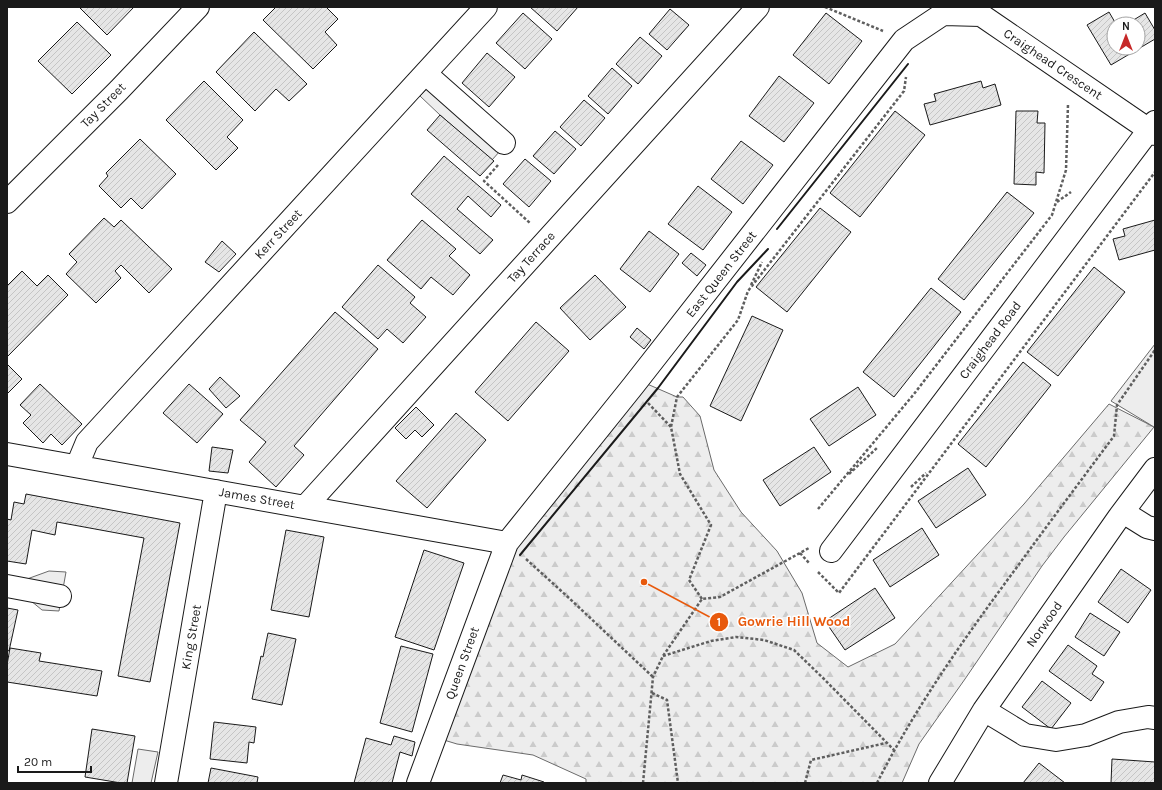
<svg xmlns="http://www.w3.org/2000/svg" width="1162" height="790" font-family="Karla,sans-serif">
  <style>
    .forest { fill: url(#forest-firs); stroke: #6a6a6a }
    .pitch { fill: #ededed; stroke: #6a6a6a }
    .building { fill: url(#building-hatch); stroke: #1a1a1a }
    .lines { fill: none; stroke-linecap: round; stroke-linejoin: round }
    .minor-casing { stroke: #1a1a1a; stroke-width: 24 }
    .major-casing { stroke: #1a1a1a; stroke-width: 24 }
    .path { stroke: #5f5f5f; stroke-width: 2.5; stroke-dasharray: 3 2; stroke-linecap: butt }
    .minor { stroke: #fff; stroke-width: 22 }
    .major { stroke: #fff; stroke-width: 22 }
    .wall { stroke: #1a1a1a; stroke-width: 2 }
    .labels { text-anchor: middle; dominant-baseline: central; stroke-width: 3; stroke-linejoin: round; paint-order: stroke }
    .street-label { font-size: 13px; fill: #1a1a1a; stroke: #fff }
    .leader { fill: none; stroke: #e8590c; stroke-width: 1.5 }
    .callout-dot { fill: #e8590c; stroke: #fff; stroke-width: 1.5 }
    .mark-label { font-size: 12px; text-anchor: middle; font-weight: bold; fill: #fff }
    .callout-label { font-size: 14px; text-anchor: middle; font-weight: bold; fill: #e8590c; stroke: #fff; stroke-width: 3; stroke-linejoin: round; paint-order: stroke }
  </style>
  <defs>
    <pattern id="forest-firs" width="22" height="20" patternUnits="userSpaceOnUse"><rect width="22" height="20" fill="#ededed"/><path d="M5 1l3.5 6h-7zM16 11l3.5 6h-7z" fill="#cbcbcb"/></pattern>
    <pattern id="building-hatch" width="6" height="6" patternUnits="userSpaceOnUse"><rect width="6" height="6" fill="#e6e6e6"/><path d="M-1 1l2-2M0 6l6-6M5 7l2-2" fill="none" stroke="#c5c5c5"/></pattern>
  </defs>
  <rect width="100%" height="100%" fill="#fff"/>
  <path class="forest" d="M638 380 677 397H683L700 416 714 470 741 512 777 551 802 593 817 643 848 667 895 644 1024 504 1109 404 1154 427 1064 537 1042 566 965 679 919 744 902 783H586V779L533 755 457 744 434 737 507 543Z"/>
  <path class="pitch" d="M439 76 508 142 492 160 440 115 420 96Z
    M1155 344V426L1154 427 1111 401Z
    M49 571 66 572 59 611 42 610 25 596 27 579Z
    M138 749 158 752 151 783H132Z"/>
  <path class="building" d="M79 7H134L107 35Z
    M276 7H326L338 19 325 32 337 45 313 69 263 20Z
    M530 7H578L557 31Z
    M670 9 689 25 667 50 649 34Z
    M1109 12 1116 24H1114V48H1138V24H1127L1145 13 1155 30V39L1111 65 1087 25Z
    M523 13 552 39 525 69 496 43Z
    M826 13 862 41 829 84 793 55Z
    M77 22 111 55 72 94 38 61Z
    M254 32 307 84 289 101 276 89 255 111 216 72Z
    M640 37 662 56 638 84 616 64Z
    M487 53 515 77 489 107 462 83Z
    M612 68 632 86 608 114 588 96Z
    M779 76 814 103 784 142 749 116Z
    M204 81 243 120 227 137 238 148 216 170 166 120Z
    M981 81 983 88 995 84 1001 105 930 125 924 104 936 101 934 94Z
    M584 100 605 118 581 146 560 127Z
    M895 111 925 135 860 217 830 193Z
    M1016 111H1038L1037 123H1045L1044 173 1036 172V185L1014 184Z
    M440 115 494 161 480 176 427 130Z
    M555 131 576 149 554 174 533 156Z
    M140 139 176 174 142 209 131 198 121 208 99 186 108 176 106 173Z
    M741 141 773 165 743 204 711 179Z
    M444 156 501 205 491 217 468 196 457 209 493 240 480 254 411 194Z
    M525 159 551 181 529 207 503 184Z
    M698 186 732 212 703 250 668 224Z
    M1007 192 1034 213 964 300 938 279Z
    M820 208 851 232 787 312 756 287Z
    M104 218 114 227 121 220 172 269 149 293 121 265 115 271 121 278 96 303 66 274 77 262 69 254Z
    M422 220 456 249 449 256 470 275 453 295 431 277 421 289 387 260Z
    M1155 220V250L1119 260 1113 239 1125 236 1123 229Z
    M649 231 679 254 650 292 620 269Z
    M222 241 236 254 219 272 205 262Z
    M691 253 706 265 697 276 682 263Z
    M378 265 415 297 410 303 426 317 403 343 387 329 378 339 342 307Z
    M1094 267 1125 292 1058 376 1027 352Z
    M22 271 37 286 48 275 68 295 8 356 7 355V286Z
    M595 275 626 307 590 340 560 308Z
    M931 288 961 312 894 397 863 372Z
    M335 312 378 349 294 446 304 455 276 487 249 462 266 442 240 420Z
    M752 316 783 330 741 421 710 406Z
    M536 322 569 351 508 421 475 392Z
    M637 328 651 340 644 349 630 337Z
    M1023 362 1051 385 986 467 958 444Z
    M7 364 22 379 7 394Z
    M220 377 240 396 226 408 209 389Z
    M40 384 82 424 62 445 51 434 43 443 23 423 31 415 20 405Z
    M189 384 223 414 197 443 163 413Z
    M858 387 876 415 829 446 810 419Z
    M416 407 434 425 422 437 415 430 406 439 395 428Z
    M456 413 486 440 427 508 396 481Z
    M212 447 233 450 228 473 209 471Z
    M814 447 831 472 780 506 763 480Z
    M968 468 986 495 936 528 918 501Z
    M26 494 180 523 150 682 118 676 144 538 57 522 55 535 32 530 26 564 7 561V519L11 520 14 502 24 504Z
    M922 528 939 555 890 587 873 560Z
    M286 530 324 537 309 617 271 610Z
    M424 550 464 563 434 650 395 637Z
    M1121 569 1151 590 1128 623 1098 602Z
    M875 588 895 618 845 650 825 621Z
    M7 608 18 610 9 651 7 650Z
    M1090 613 1120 632 1104 656 1075 637Z
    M268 633 296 639 282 705 252 699 261 656 263 657Z
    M1068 645 1097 666 1092 674 1104 682 1091 701 1049 671Z
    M401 646 433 654 412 732 380 723Z
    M10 648 41 653 39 661 102 671 97 696 7 682V665Z
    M1042 681 1071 703 1051 729 1022 707Z
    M214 722 256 727 254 743 249 742 247 763 210 759Z
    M92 729 135 736 127 783H121L85 777Z
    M394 736 415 742 412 756 400 752 392 783H354L366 738 391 745Z
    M1112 759 1155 762V783H1111Z
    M1039 763 1065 783H1023Z
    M211 768 258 777 257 783H208Z
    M503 775 521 780 522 775 544 782V783H500Z"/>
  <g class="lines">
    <defs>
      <path id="minor" d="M943 14 981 15 1155 134
        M426 74 504 143
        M7 454 507 543
        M77 466 87 442 486 7
        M305 507 758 7
        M1123 512 1147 527 1155 529
        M831 551 1155 122
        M7 586 60 596
        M984 710 1025 735 1056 740 1086 735 1119 722 1148 717 1155 718
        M166 783 216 491
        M418 783 507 543 633 386 904 40 943 14 949 7
        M940 783 984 710 1119 517 1155 469"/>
      <path id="major" d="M7 202 119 90 198 7"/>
    </defs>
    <use href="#minor" class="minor-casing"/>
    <use href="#major" class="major-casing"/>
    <path class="path" d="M825 7 883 31
      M498 165 484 181 531 224
      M1057 202 1071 192
      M751 285 762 262
      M648 403 671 427
      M849 474 878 447
      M911 487 926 473
      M818 509 914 394 1052 215 1066 170 1068 104
      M800 553 809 563
      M526 559 569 598 653 677
      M818 572 839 593 1155 172
      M702 599 689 580 711 525 680 474 671 427 677 397 738 320 748 291 904 91 906 77
      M663 656 711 641 736 637 764 640 794 650 823 678 894 750
      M652 693 667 700 678 783
      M643 783 653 677 663 656 702 599 720 597 809 548
      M805 783 811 760 886 743
      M877 783C916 706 966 636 1017 567 1049 523 1082 479 1114 436L1117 405 1155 350"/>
    <use href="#minor" class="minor"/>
    <use href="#major" class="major"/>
    <path class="wall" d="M777 229 908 64
      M520 555 658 388 737 282 768 249"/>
  </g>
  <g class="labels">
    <g class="street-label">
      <text transform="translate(1053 64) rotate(34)">Craighead Crescent</text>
      <text transform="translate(103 105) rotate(-45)">Tay Street</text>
      <text transform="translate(278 234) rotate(-47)">Kerr Street</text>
      <text transform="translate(531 257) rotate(-48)">Tay Terrace</text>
      <text transform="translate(721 274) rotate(-52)">East Queen Street</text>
      <text transform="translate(990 340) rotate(-53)">Craighead Road</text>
      <text transform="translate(257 498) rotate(10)">James Street</text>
      <text transform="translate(1044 624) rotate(-55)">Norwood</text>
      <text transform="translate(191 637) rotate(-80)">King Street</text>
      <text transform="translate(462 663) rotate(-70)">Queen Street</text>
    </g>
  </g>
  <path class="leader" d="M644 582L719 622"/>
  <g class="callout-dot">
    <circle cx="644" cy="582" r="4"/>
    <circle cx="719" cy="622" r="10"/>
  </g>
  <g class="mark-label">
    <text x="719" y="626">1</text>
  </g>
  <g class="callout-label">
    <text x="794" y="626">Gowrie Hill Wood</text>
  </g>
  <rect width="1162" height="790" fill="none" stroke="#1a1a1a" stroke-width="16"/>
  <g transform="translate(1126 36)"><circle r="19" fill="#ffffff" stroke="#a3a3a3"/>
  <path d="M0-3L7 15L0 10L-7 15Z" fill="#c62828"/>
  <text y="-6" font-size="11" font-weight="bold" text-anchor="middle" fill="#1a1a1a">N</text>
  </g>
  <path d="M18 766v6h73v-6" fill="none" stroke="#1a1a1a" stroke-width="2"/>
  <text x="24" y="766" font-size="12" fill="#1a1a1a" stroke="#ffffff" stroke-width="3" paint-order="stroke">20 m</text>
</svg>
